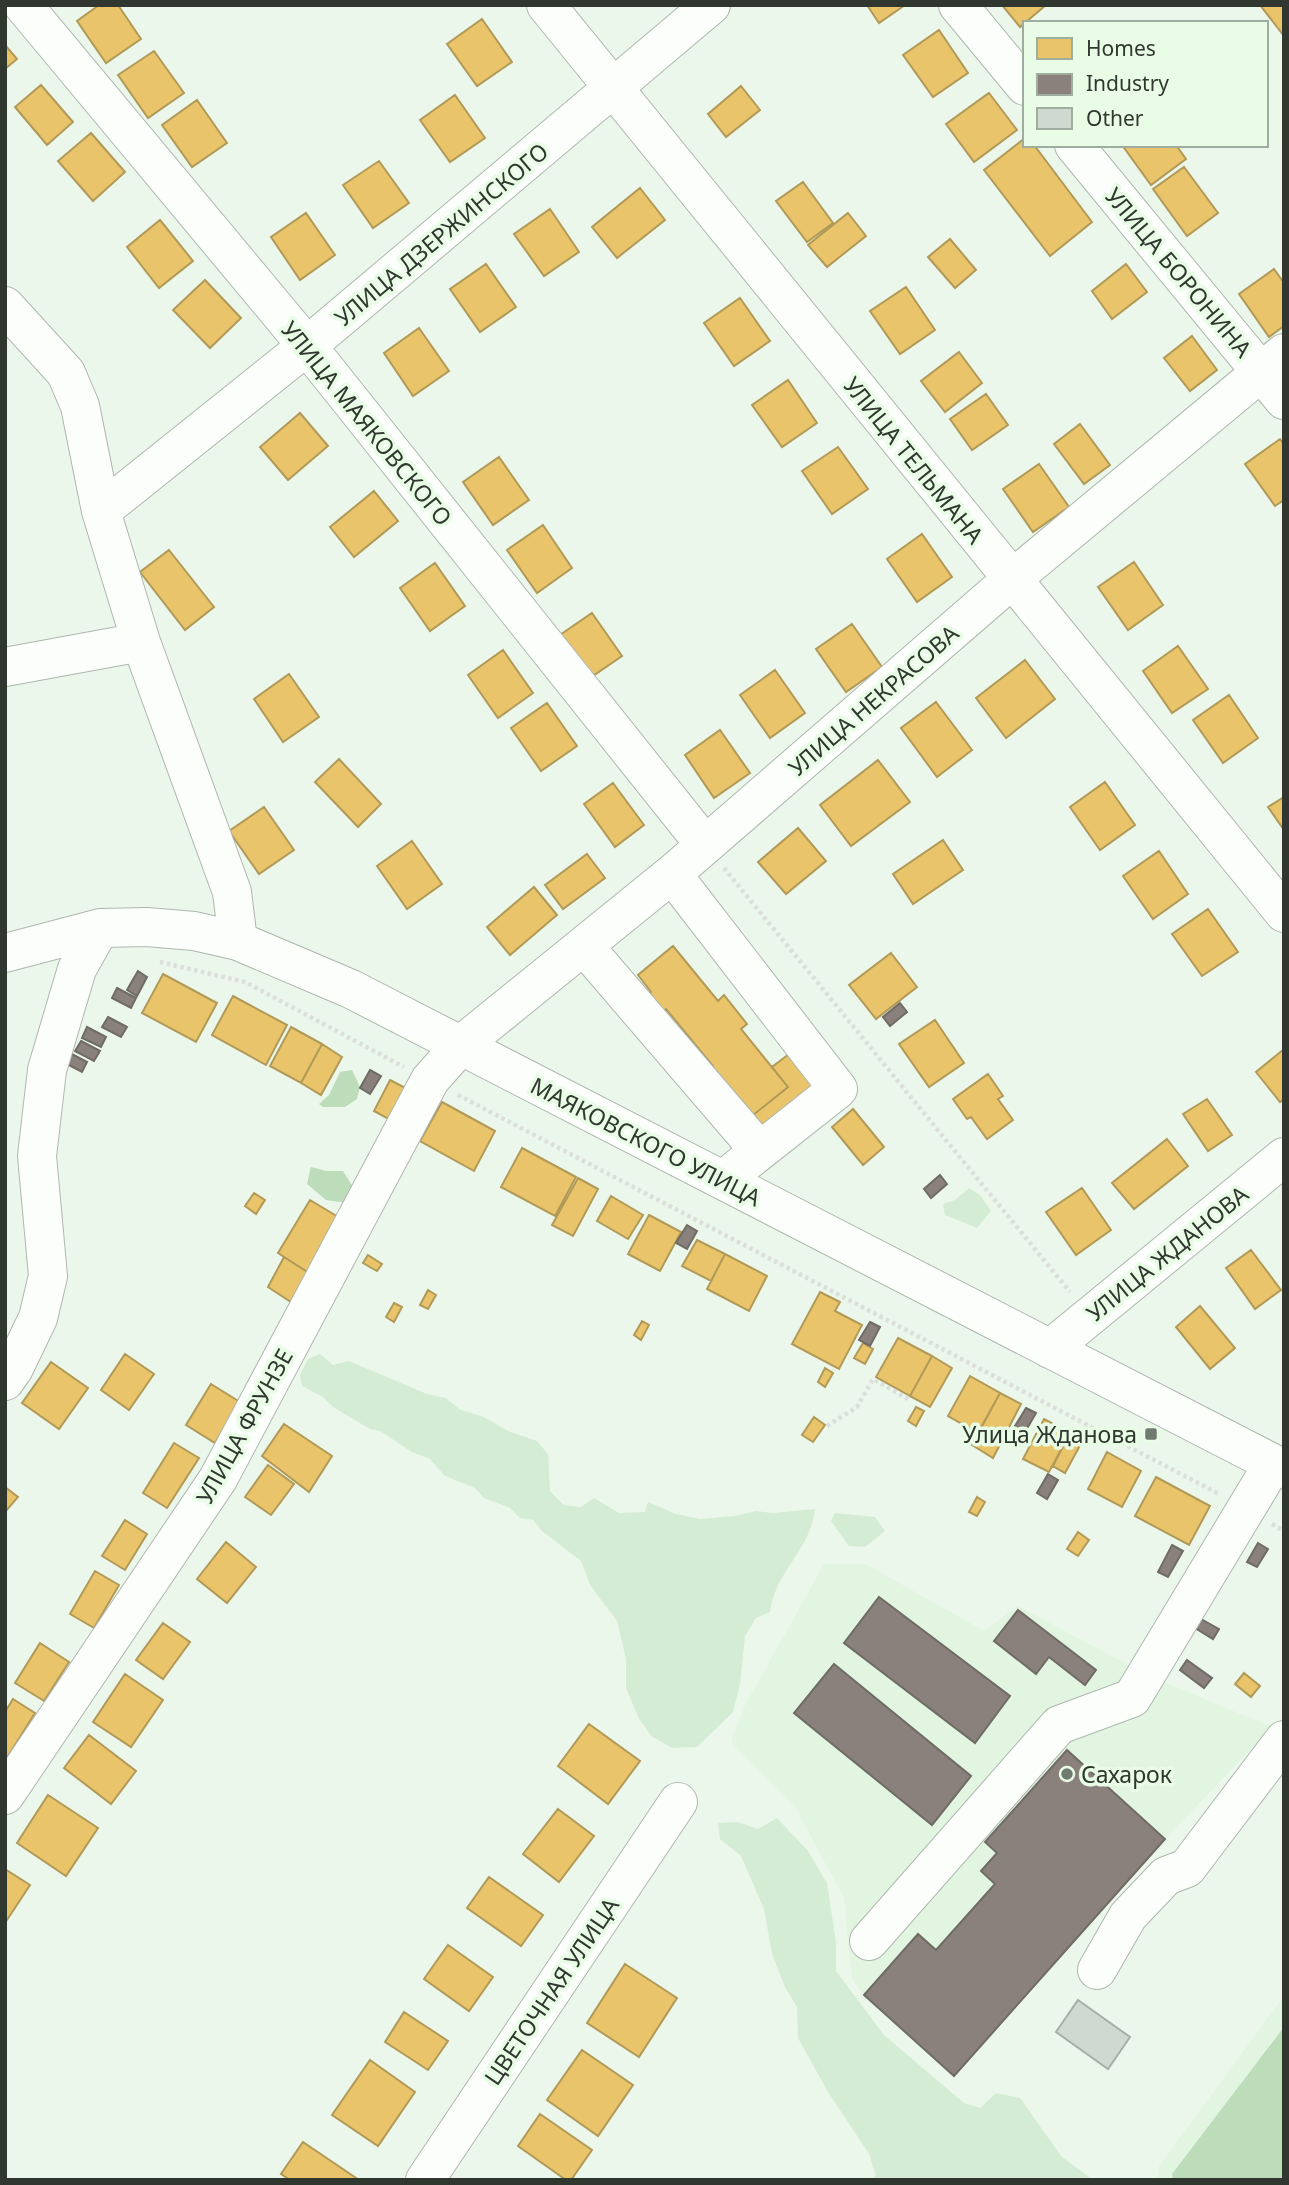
<svg xmlns="http://www.w3.org/2000/svg" width="1289" height="2185" font-family="'Noto Sans',sans-serif">
  <style>
    .built { fill: #e2f5e1 }
    .green { fill: #d5ecd4 }
    .forest { fill: #bcdcba }
    .homes { fill: #e9c46a; stroke: #b19a58; stroke-width: 2 }
    .industry { fill: #8a817c; stroke: #6f6b65; stroke-width: 2 }
    .building { fill: #d0d9cf; stroke: #a7b0a7; stroke-width: 2 }
    .lines { fill: none; stroke-linecap: round; stroke-linejoin: round }
    .minor-casing { stroke: #aeb7ad; stroke-width: 40 }
    .path { stroke: #dbdeda; stroke-width: 4.5; stroke-dasharray: 3.5 3.5; stroke-linecap: butt }
    .minor { stroke: #fcfefc; stroke-width: 38 }
    .poi-dot { fill: #717a71; stroke: #e8fce6; stroke-width: 2.5 }
    .labels { text-anchor: middle; dominant-baseline: central; stroke-width: 7; stroke-linejoin: round; paint-order: stroke }
    .street-label { font-size: 23px; fill: #2f372f; stroke: #e8fce6 }
    .poi-label { font-size: 23px; fill: #2f372f; stroke: #e8fce6; text-anchor: end }
  </style>
  <rect width="100%" height="100%" fill="#ecf7eb"/>
  <path class="built" d="M824 1564H866L984 1631 1018 1606 1147 1675 1272 1727 1165 1839 954 2076 864 1995 852 1979 844 1898 794 1805 731 1742 745 1705Z
    M1284 1996V2180H1157L1159 2166Z"/>
  <path class="green" d="M969 1188 980 1195 991 1211 977 1228 945 1215 943 1204 955 1200Z
    M320 1354 333 1365 349 1361 427 1394 446 1398 459 1409 484 1417 508 1431 537 1441 548 1454 550 1491 564 1505 581 1507 594 1498 619 1513 645 1512 648 1502 676 1514 700 1519 735 1516 756 1511 773 1513 815 1509C810 1552 776 1569 770 1612L756 1618 745 1636 740 1684 733 1712 697 1747 672 1748 651 1736 639 1719 626 1688V1659L617 1621 590 1585 581 1561 542 1531 533 1520 520 1518 510 1508 484 1498 475 1488 445 1476 430 1459 412 1452 380 1431 370 1429 333 1407 323 1397 302 1386 300 1375 308 1359Z
    M835 1513 875 1517 885 1531 865 1547 849 1546 831 1521Z
    M777 1818 808 1851 827 1883 836 1942V1971L884 2035 964 2103 980 2108 996 2093 1020 2098 1062 2157 1093 2180H871L876 2176 869 2154 828 2092 798 2038 797 2007 785 1987 772 1954 764 1909 741 1856 720 1839 718 1823 738 1822 758 1829Z"/>
  <path class="forest" d="M352 1070 360 1087 357 1099 345 1107H323L319 1104 329 1095 340 1072Z
    M311 1167 326 1171H343L353 1187 347 1203 326 1200 307 1184Z
    M1284 2027V2180H1173L1172 2174Z"/>
  <path class="homes" d="M99 5H118L141 39 106 63 77 21Z
    M867 5H905L879 23Z
    M1002 5H1046L1020 27Z
    M1260 5H1284V36Z
    M482 19 512 62 477 86 447 44Z
    M939 30 968 73 933 97 903 55Z
    M5 45 17 59 5 69Z
    M154 51 184 93 148 118 118 75Z
    M41 85 73 122 47 145 15 107Z
    M741 86 760 110 726 137 708 114Z
    M989 93 1017 130 974 162 946 124Z
    M455 95 485 138 450 162 420 120Z
    M197 100 227 143 192 167 162 125Z
    M91 133 125 172 93 201 58 161Z
    M1025 138V145H1034L1092 222 1050 256 984 170Z
    M1122 145H1176L1186 159 1151 185Z
    M379 161 409 203 373 228 343 185Z
    M1184 167 1218 213 1187 236 1153 189Z
    M803 182 833 223 807 242 776 201Z
    M640 188 665 220 617 258 592 227Z
    M550 209 579 252 544 276 514 234Z
    M306 213 335 255 300 280 271 237Z
    M848 213 866 236 827 267 808 245Z
    M160 220 193 261 159 288 127 247Z
    M950 239 976 270 955 288 928 257Z
    M486 264 516 307 480 332 450 289Z
    M1126 264 1147 292 1112 319 1092 291Z
    M1274 269 1284 283V326L1269 337 1239 294Z
    M205 280 241 318 210 348 173 310Z
    M906 287 935 330 900 354 870 311Z
    M740 298 770 341 734 366 704 323Z
    M419 328 449 371 413 396 384 353Z
    M1192 336 1217 370 1190 391 1164 358Z
    M959 352 982 383 945 412 921 381Z
    M788 380 817 423 782 447 752 405Z
    M986 394 1008 425 972 450 950 419Z
    M300 413 328 446 288 480 260 447Z
    M1080 424 1110 465 1084 484 1054 444Z
    M1280 439 1284 444V500L1275 506 1245 464Z
    M838 447 868 489 832 514 802 471Z
    M499 457 529 500 493 525 463 482Z
    M1039 464 1069 507 1033 532 1003 489Z
    M374 491 398 521 354 557 330 527Z
    M543 525 572 568 537 593 507 550Z
    M922 534 952 577 917 602 887 559Z
    M169 550 214 607 185 630 140 572Z
    M1134 562 1163 605 1128 630 1098 587Z
    M435 563 465 606 430 631 400 588Z
    M592 613 622 656 587 680 557 637Z
    M852 624 882 667 846 692 816 649Z
    M1178 646 1208 689 1172 713 1143 671Z
    M503 650 533 693 498 718 468 675Z
    M1025 660 1055 699 1006 738 976 698Z
    M775 670 805 713 770 738 740 695Z
    M289 674 319 717 283 742 254 699Z
    M1229 695 1258 738 1223 763 1193 720Z
    M936 702 972 750 937 777 901 728Z
    M547 703 577 746 541 771 511 728Z
    M720 730 750 773 714 798 685 755Z
    M339 759 381 804 358 827 315 782Z
    M878 760 910 802 851 846 820 805Z
    M1105 782 1135 825 1100 850 1070 807Z
    M613 783 644 825 615 847 584 804Z
    M1284 797V830L1268 807Z
    M264 807 294 850 259 874 229 831Z
    M798 828 826 861 786 894 758 862Z
    M943 840 963 870 913 904 893 874Z
    M412 841 442 884 407 909 377 866Z
    M1159 851 1188 894 1153 919 1123 876Z
    M587 854 605 878 563 909 545 885Z
    M534 887 557 915 510 955 487 927Z
    M1208 909 1238 952 1202 976 1172 934Z
    M673 946 718 1001 724 995 747 1024 741 1029 788 1087 752 1116 708 1070 713 1066 666 1009 662 1013 648 995 651 992 638 975Z
    M891 953 917 987 876 1019 849 985Z
    M163 974 217 1003 196 1042 142 1013Z
    M233 996 287 1025 266 1065 212 1035Z
    M935 1020 964 1063 929 1087 899 1044Z
    M291 1027 322 1044 301 1083 270 1066Z
    M322 1044 342 1057 321 1095 301 1083Z
    M1284 1049V1099L1280 1102 1256 1072Z
    M793 1051 821 1084 765 1130 752 1116 788 1087 772 1067Z
    M988 1074 1003 1096 998 1099 1013 1120 987 1139 971 1117 967 1119 953 1099Z
    M390 1080 413 1092 396 1123 374 1111Z
    M1207 1099 1232 1135 1208 1151 1183 1114Z
    M442 1102 495 1131 474 1171 420 1141Z
    M853 1109 884 1147 863 1165 832 1127Z
    M1167 1139 1188 1166 1134 1209 1112 1183Z
    M522 1148 576 1177 555 1216 501 1187Z
    M578 1178 598 1189 573 1236 552 1225Z
    M1082 1188 1111 1230 1076 1255 1046 1212Z
    M254 1193 265 1200 256 1214 245 1206Z
    M611 1196 643 1215 628 1239 597 1221Z
    M310 1200 345 1221 312 1275 278 1253Z
    M649 1215 681 1232 660 1271 628 1254Z
    M697 1240 725 1254 711 1281 682 1266Z
    M1251 1250 1281 1290 1255 1309 1226 1268Z
    M725 1254 767 1276 749 1311 707 1289Z
    M368 1255 382 1264 377 1271 363 1263Z
    M284 1257 312 1275 294 1304 268 1287Z
    M428 1290 436 1295 428 1309 420 1305Z
    M820 1292 840 1302 835 1311 862 1325 839 1369 792 1344Z
    M394 1303 402 1307 394 1322 386 1317Z
    M1200 1306 1235 1348 1210 1369 1176 1327Z
    M642 1321 649 1325 641 1340 634 1335Z
    M898 1338 932 1356 910 1396 876 1377Z
    M863 1343 873 1349 865 1364 854 1358Z
    M125 1354 154 1374 129 1410 101 1390Z
    M932 1356 952 1368 930 1407 910 1396Z
    M51 1362 88 1388 59 1429 22 1403Z
    M825 1368 833 1373 825 1387 818 1382Z
    M970 1376 1000 1393 978 1433 948 1416Z
    M211 1384 240 1402 215 1443 186 1425Z
    M1000 1393 1021 1404 993 1458 972 1445Z
    M916 1407 924 1411 916 1426 908 1421Z
    M814 1417 825 1425 813 1442 802 1435Z
    M1044 1419 1070 1433 1049 1472 1023 1459Z
    M284 1424 332 1456 309 1492 262 1456Z
    M1070 1433 1083 1440 1065 1473 1053 1466Z
    M174 1443 199 1458 167 1508 143 1493Z
    M1107 1452 1141 1471 1122 1507 1088 1489Z
    M268 1465 294 1484 271 1515 245 1497Z
    M1156 1477 1210 1506 1189 1545 1135 1516Z
    M5 1487 18 1497 5 1512Z
    M977 1497 985 1502 977 1516 969 1512Z
    M125 1520 147 1534 125 1570 102 1556Z
    M1078 1532 1089 1540 1078 1556 1067 1549Z
    M226 1542 256 1567 227 1603 197 1579Z
    M95 1571 119 1585 94 1628 70 1614Z
    M163 1623 190 1642 163 1679 136 1660Z
    M40 1643 69 1662 44 1701 15 1683Z
    M1244 1673 1260 1686 1251 1697 1235 1684Z
    M125 1674 163 1700 131 1747 93 1722Z
    M13 1699 35 1713 5 1761V1712Z
    M589 1724 640 1761 608 1804 558 1766Z
    M89 1735 136 1771 111 1804 64 1768Z
    M48 1795 98 1828 66 1876 17 1843Z
    M558 1809 594 1836 559 1882 523 1854Z
    M5 1869 30 1885 5 1923Z
    M489 1877 543 1915 521 1946 467 1908Z
    M448 1945 493 1977 469 2011 424 1979Z
    M625 1964 677 1998 639 2057 587 2023Z
    M404 2012 448 2041 428 2070 385 2042Z
    M582 2050 633 2085 598 2136 547 2100Z
    M370 2060 415 2092 378 2146 332 2115Z
    M540 2114 592 2150 571 2180H566L518 2146Z
    M303 2142 359 2180H290L281 2174Z"/>
  <path class="industry" d="M138 971 147 977 137 996 127 990Z
    M117 988 136 998 131 1008 112 998Z
    M900 1003 907 1012 890 1026 883 1017Z
    M108 1017 127 1027 121 1037 102 1027Z
    M87 1027 106 1037 101 1047 82 1038Z
    M81 1041 100 1051 94 1061 75 1051Z
    M68 1052 87 1062 82 1072 63 1062Z
    M370 1070 381 1076 370 1094 360 1088Z
    M940 1175 947 1184 931 1198 924 1189Z
    M687 1225 697 1231 687 1249 676 1243Z
    M870 1322 880 1327 870 1346 859 1340Z
    M1026 1408 1036 1413 1025 1432 1015 1426Z
    M1048 1474 1058 1480 1047 1499 1037 1493Z
    M1258 1543 1268 1549 1257 1567 1247 1562Z
    M1172 1545 1183 1551 1168 1577 1158 1572Z
    M879 1597 1010 1696 975 1743 844 1643Z
    M1018 1610 1096 1670 1085 1685 1049 1657 1036 1674 994 1641Z
    M1201 1619 1219 1629 1213 1639 1195 1628Z
    M1187 1660 1212 1678 1204 1688 1180 1670Z
    M834 1664 971 1776 932 1825 794 1713Z
    M1067 1750 1165 1839 954 2076 864 1995 918 1934 936 1950 995 1884 981 1871 997 1853 985 1842Z"/>
  <path class="building" d="M1078 2000 1130 2037 1108 2069 1056 2032Z"/>
  <g class="lines">
    <defs>
      <path id="minor" d="M23 5 307 346 705 845
        M546 5 1284 913
        M958 5 1025 86
        M1074 145 1284 400
        M5 306 66 373 80 406 101 511 141 642 232 892 238 941
        M101 511 307 346 711 5
        M5 667 141 642
        M672 874 838 1089 723 1180
        M584 946 759 1150
        M5 953 100 928 147 927 194 931 238 941 351 989 1284 1469
        M1050 1349 1284 1157
        M5 1381 14 1368 38 1318 48 1276 37 1156 47 1070 77 969 100 928
        M5 1795 218 1479 430 1080 461 1045 672 874 1011 580 1284 353
        M869 1941 1059 1725 1132 1698 1273 1464
        M1097 1970 1128 1916 1166 1876 1187 1868 1284 1740
        M425 2180 678 1802"/>
    </defs>
    <use href="#minor" class="minor-casing"/>
    <path class="path" d="M724 868 1070 1292
      M160 962 245 982 404 1067
      M458 1095 1219 1494
      M827 1426 857 1407 873 1379 908 1399
      M1272 1524 1284 1531"/>
    <use href="#minor" class="minor"/>
  </g>
  <g class="poi-dot">
    <rect x="1144" y="1427" width="14" height="14" rx="3.5"/>
    <circle cx="1067" cy="1774" r="7"/>
  </g>
  <g class="labels">
    <g class="street-label">
      <text transform="translate(441 234) rotate(-40)">УЛИЦА ДЗЕРЖИНСКОГО</text>
      <text transform="translate(1179 272) rotate(50)">УЛИЦА БОРОНИНА</text>
      <text transform="translate(367 423) rotate(51)">УЛИЦА МАЯКОВСКОГО</text>
      <text transform="translate(914 460) rotate(51)">УЛИЦА ТЕЛЬМАНА</text>
      <text transform="translate(873 700) rotate(-41)">УЛИЦА НЕКРАСОВА</text>
      <text transform="translate(646 1141) rotate(27)">МАЯКОВСКОГО УЛИЦА</text>
      <text transform="translate(1167 1253) rotate(-39)">УЛИЦА ЖДАНОВА</text>
      <text transform="translate(244 1426) rotate(-61)">УЛИЦА ФРУНЗЕ</text>
      <text transform="translate(551 1991) rotate(-56)">ЦВЕТОЧНАЯ УЛИЦА</text>
    </g>
    <g class="poi-label">
      <text x="1137" y="1434">Улица Жданова</text>
      <text x="1081" y="1774" text-anchor="start">Сахарок</text>
    </g>
  </g>
  <rect width="1289" height="2185" fill="none" stroke="#2f372f" stroke-width="14"/>
  <rect x="1023" y="21" width="245" height="126" fill="#e8fce6" stroke="#9ead9d" stroke-width="2"/>
  <rect x="1037" y="38" width="35" height="21" fill="#e9c46a" stroke="#9ead9d" stroke-width="2"/>
  <text x="1086" y="56" font-size="21" fill="#2f372f">Homes</text>
  <rect x="1037" y="74" width="35" height="21" fill="#8a817c" stroke="#9ead9d" stroke-width="2"/>
  <text x="1086" y="91" font-size="21" fill="#2f372f">Industry</text>
  <rect x="1037" y="108" width="35" height="21" fill="#d0d9cf" stroke="#9ead9d" stroke-width="2"/>
  <text x="1086" y="126" font-size="21" fill="#2f372f">Other</text>
</svg>
